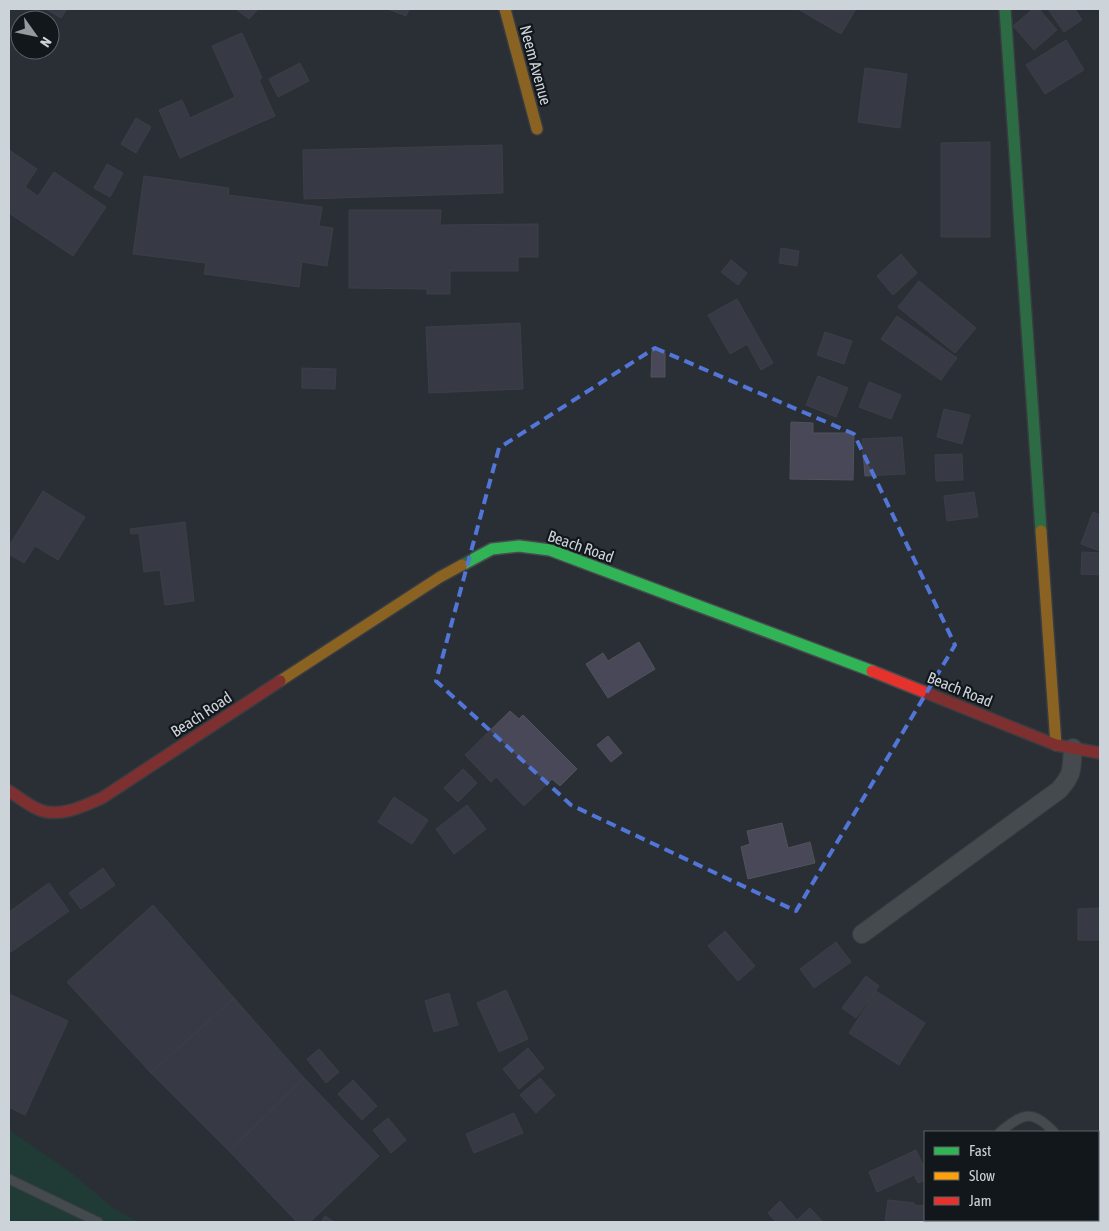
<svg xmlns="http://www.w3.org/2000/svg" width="1109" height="1231" font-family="'Asap Condensed',sans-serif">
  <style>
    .green { fill: #144b35 }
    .building { fill: #484858; stroke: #505358 }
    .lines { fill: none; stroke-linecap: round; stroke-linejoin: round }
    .lane-casing { stroke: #484c51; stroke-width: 11 }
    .street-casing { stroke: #484c51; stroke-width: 20 }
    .fast-casing { stroke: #484c51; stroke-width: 14 }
    .slow-casing { stroke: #484c51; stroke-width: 14 }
    .jam-casing { stroke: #484c51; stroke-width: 14 }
    .lane { stroke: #666a6f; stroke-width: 9 }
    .street { stroke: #666a6f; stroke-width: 18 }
    .fast { stroke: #30b455; stroke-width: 11 }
    .slow { stroke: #ff9f0a; stroke-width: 11 }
    .jam { stroke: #e5322d; stroke-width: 11 }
    .marked { fill: none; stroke: #5276d8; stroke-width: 4; stroke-dasharray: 10 6; stroke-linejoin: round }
    .labels { text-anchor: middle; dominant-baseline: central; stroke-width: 4.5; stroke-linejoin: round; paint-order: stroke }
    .street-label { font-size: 16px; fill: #ccd3d9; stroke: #12171b }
  </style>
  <rect width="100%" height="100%" fill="#2a2f35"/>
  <path class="green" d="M9 1130 70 1172 113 1208 138 1222H9Z"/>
  <path class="building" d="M46 9H67L61 18Z
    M236 9H258L249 19Z
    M388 9H409L406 16Z
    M798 9H856L841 34Z
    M1033 9H1039L1057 30 1034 50 1013 26Z
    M1048 9H1075L1082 20 1064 32Z
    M242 33 262 78 259 80 275 116 180 158 159 110 182 100 190 118 235 97 212 46Z
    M1066 40 1084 70 1045 94 1026 65Z
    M300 63 309 81 278 97 269 79Z
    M865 68 907 74 900 128 858 122Z
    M136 118 151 127 136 153 121 144Z
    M990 142V237H941V143Z
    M502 145 503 193 304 199 303 150Z
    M9 150 37 169 25 187 38 196 54 172 106 207 73 256 9 213Z
    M107 164 123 173 110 197 94 188Z
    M144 176 229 188 228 195 322 207 319 226 333 228 327 266 302 262 299 287 204 274 206 263 133 254Z
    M349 210H441L440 225 538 224V257H518V271H450V294H427V289L349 288Z
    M781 248 799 251 797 266 779 263Z
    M901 254 917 273 893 295 877 276Z
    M731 260 747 273 738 285 721 272Z
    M919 281 976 328 955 353 898 307Z
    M737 299 773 363 761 370 747 344 730 354 708 315Z
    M897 316 957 358 941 380 881 339Z
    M520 323 523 389 429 393 426 327Z
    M825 332 852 341 844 364 817 355Z
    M652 349 665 350V377H651Z
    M302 368 336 369 335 389 302 388Z
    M818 376 848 388 836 417 806 405Z
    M869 382 901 395 891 419 859 407Z
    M944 409 970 415 962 444 937 437Z
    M791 422 813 423V433H854L853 480 790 479Z
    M902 437 905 474 865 476 862 439Z
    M962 454 963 480 936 481 935 455Z
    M43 491 85 517 58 560 35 546 24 563 9 554V546Z
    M974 492 978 517 947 521 944 496Z
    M1093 512 1100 515V551L1081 544Z
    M185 522 194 601 165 605 160 570 144 572 139 533 131 534 130 529Z
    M1082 552 1100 553V575L1081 574Z
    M639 642 655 669 608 698 586 664 603 653 608 661Z
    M510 711 519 719 523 715 577 769 560 786 552 779 524 806 496 777 491 782 465 755Z
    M608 736 622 753 611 762 597 745Z
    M463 769 477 783 458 802 444 788Z
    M394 797 428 820 412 844 378 822Z
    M467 805 486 829 454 854 436 829Z
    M782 823 788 848 810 842 815 863 748 879 741 847 750 844 747 831Z
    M103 868 115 885 81 909 69 893Z
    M49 883 69 911 11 952 9 948V912Z
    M153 905 234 998 151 1073 67 982Z
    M1100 908V940H1078V909Z
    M725 931 755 966 738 981 708 946Z
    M836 942 851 962 814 988 800 969Z
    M866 976 879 986 856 1018 842 1008Z
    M506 990 528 1039 499 1052 477 1003Z
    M876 991 925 1023 899 1065 849 1033Z
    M449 993 458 1025 434 1032 425 1001Z
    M9 994 68 1021 25 1115 9 1107Z
    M234 998 304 1078 229 1151 151 1073Z
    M528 1048 544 1068 519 1089 503 1069Z
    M319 1049 339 1072 326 1083 307 1059Z
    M304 1078 379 1156 310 1222H297L229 1151Z
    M540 1078 555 1095 536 1113 520 1095Z
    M353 1080 377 1106 362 1120 338 1094Z
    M514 1113 523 1133 474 1153 466 1134Z
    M388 1118 406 1140 391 1153 373 1130Z
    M916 1150 925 1169V1180L918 1183 914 1175 877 1192 869 1172Z
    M888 1200 914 1203V1205L925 1206V1220H947L946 1222H885Z
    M780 1201 797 1220 810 1208 823 1222H776L768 1213Z
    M325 1216 334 1222H321Z"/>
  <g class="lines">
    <defs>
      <path id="lane" d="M1000 1132C1023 1113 1032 1109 1054 1132
        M9 1179 98 1222
        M1098 1180 1100 1182"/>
      <path id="street" d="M862 934 1059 790C1074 773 1071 770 1073 748"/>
      <path id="fast" d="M1005 9 1041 531
        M462 565 492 549 519 546 550 550 872 671"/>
      <path id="slow" d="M505 9 537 129
        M1041 531 1056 745
        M280 681 440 577 462 565"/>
      <path id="jam" d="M872 671 1056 745 1100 753
        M9 791C19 797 29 806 40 810 59 818 84 806 102 798L280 681"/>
    </defs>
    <use href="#lane" class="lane-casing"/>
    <use href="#street" class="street-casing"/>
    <use href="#fast" class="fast-casing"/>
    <use href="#slow" class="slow-casing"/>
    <use href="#jam" class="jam-casing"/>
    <use href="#lane" class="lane"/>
    <use href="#street" class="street"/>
    <use href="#fast" class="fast"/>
    <use href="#slow" class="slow"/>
    <use href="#jam" class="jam"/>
  </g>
  <path d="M0 0H1109V1231H0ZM655 348 854 434 955 645 796 911 571 805 436 681 499 448Z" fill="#2a2f35" fill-opacity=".55" fill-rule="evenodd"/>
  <path class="marked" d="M655 348 854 434 955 645 796 911 571 805 436 681 499 448Z"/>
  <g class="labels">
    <g class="street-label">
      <text transform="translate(536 65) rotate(75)">Neem Avenue</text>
      <text transform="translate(581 546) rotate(19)">Beach Road</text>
      <text transform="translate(960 689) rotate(22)">Beach Road</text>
      <text transform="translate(201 714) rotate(-33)">Beach Road</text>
    </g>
  </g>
  <rect width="1109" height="1231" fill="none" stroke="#ccd3d9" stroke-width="20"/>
  <rect x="924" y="1131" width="175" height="90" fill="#12171b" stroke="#5c6267"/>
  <rect x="934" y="1147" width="25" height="8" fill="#30b455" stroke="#5c6267"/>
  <text x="969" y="1156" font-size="15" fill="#ccd3d9">Fast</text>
  <rect x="934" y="1172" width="25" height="8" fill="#ff9f0a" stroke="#5c6267"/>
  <text x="969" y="1181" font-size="15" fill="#ccd3d9">Slow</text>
  <rect x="934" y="1197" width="25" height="8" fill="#e5322d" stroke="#5c6267"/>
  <text x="969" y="1206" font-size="15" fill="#ccd3d9">Jam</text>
  <g transform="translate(35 35) rotate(123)"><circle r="24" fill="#12171b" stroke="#5c6267"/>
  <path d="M0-4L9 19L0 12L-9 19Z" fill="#939aa0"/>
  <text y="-8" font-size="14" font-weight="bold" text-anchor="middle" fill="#ccd3d9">N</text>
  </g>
</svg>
